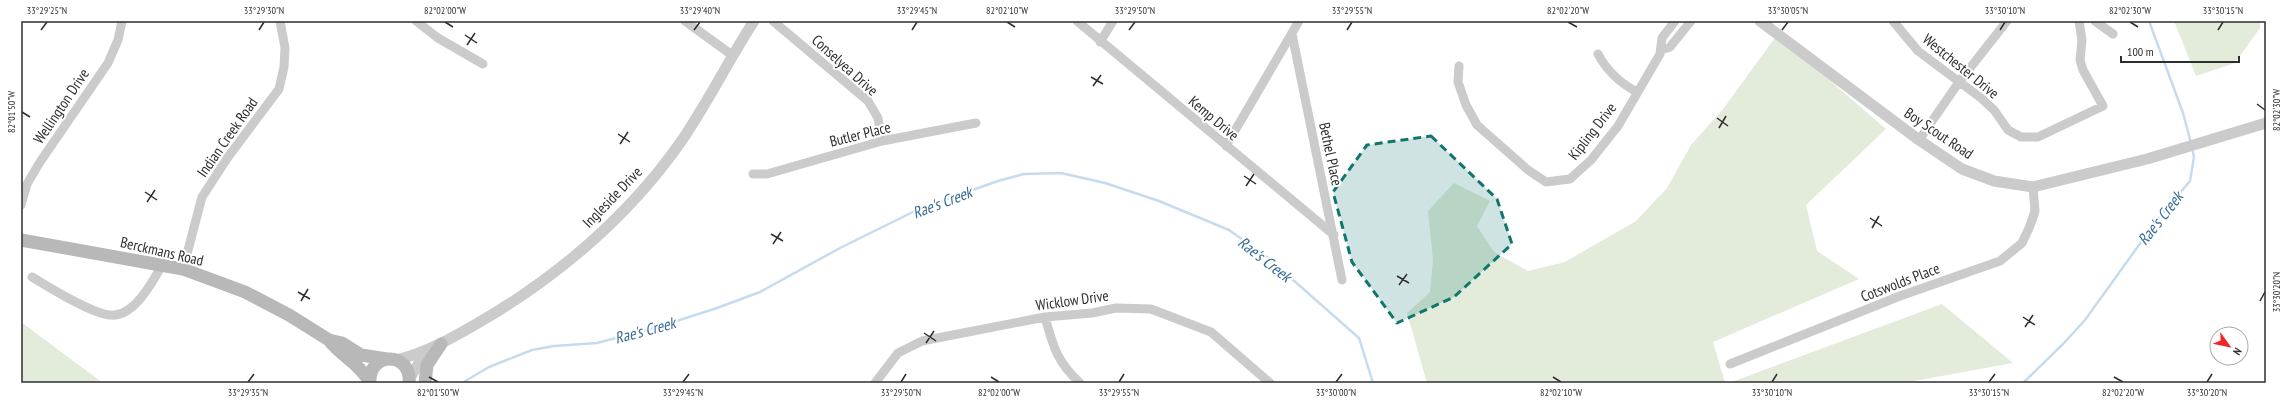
<svg xmlns="http://www.w3.org/2000/svg" width="2287" height="404" font-family="'PT Sans Narrow',sans-serif">
  <style>
    .green { fill: #e3ecdb }
    .lines { fill: none; stroke-linecap: round; stroke-linejoin: round }
    .stream { stroke: #c6dcee; stroke-width: 2.5 }
    .minor { stroke: #cbcbcb; stroke-width: 9 }
    .tertiary { stroke: #cbcbcb; stroke-width: 11 }
    .secondary { stroke: #b8b8b8; stroke-width: 13 }
    .marked { fill: #0f766e; fill-opacity: 0.2; stroke: #0f766e; stroke-width: 3; stroke-dasharray: 8 5; stroke-linejoin: round }
    .ticks { fill: none; stroke: #2e2e2e; stroke-width: 1.5 }
    .labels { text-anchor: middle; dominant-baseline: central; stroke-width: 4; stroke-linejoin: round; paint-order: stroke }
    .street-label { font-size: 15px; fill: #2e2e2e; stroke: #fff }
    .water-label { font-size: 16px; font-style: italic; fill: #376c95; stroke: #fff }
    .neatline { fill: none; stroke: #2e2e2e; stroke-width: 1.5 }
    .ticks-label { font-size: 10px; text-anchor: middle; fill: #2e2e2e }
  </style>
  <rect width="100%" height="100%" fill="#fff"/>
  <path class="green" d="M2174 21H2260V28L2235 63 2196 76Z
    M1777 35 1886 129 1806 205 1817 251 1859 279 1713 342 1725 383H1427L1407 313 1430 292 1433 260 1428 211 1454 183 1490 201 1477 226 1494 252 1528 271 1565 262 1636 221 1667 188 1691 145 1723 109Z
    M1942 304 2013 363 1903 383H1729Z
    M21 322 103 383H21Z"/>
  <g class="lines">
    <path class="stream" d="M2149 21 2183 113 2191 143
      M462 383 489 367 532 350 554 346 597 343 658 327 717 308 760 292 840 248 919 209 998 181 1024 174 1061 173 1105 183 1159 201 1229 230 1267 257 1359 338 1373 383
      M2023 383 2064 343 2085 320 2157 220 2190 181 2194 157 2192 148"/>
    <path class="minor" d="M416 21 438 38 483 64
      M685 21 732 55
      M773 21 868 101 878 118 882 141
      M1077 21 1334 235
      M1893 21 1918 51 1981 98 1994 110 2008 130 2021 137H2038L2103 106 2083 70 2080 60 2082 40 2079 21
      M2095 21 2113 34
      M1292 34 1342 280
      M1100 42 1113 21
      M1661 50 1670 47 1691 21
      M1598 54C1607 71 1620 83 1637 92
      M1459 66 1458 82 1466 105 1477 125 1528 170 1546 182 1570 179 1591 160 1618 126 1660 54 1662 38 1675 21
      M1919 140 1959 82 2007 21
      M1226 146 1299 21
      M753 174H767L882 141 976 123
      M21 205 27 184 40 162 108 63 118 40 122 21
      M183 269 202 197 228 157 279 89 284 67 285 48 280 21
      M32 277C49 287 97 318 115 315 136 313 153 281 162 265
      M1045 317C1053 346 1057 362 1080 383
      M1730 364 1900 296 2000 261 2022 243 2030 226 2035 211 2033 187
      M875 383 898 353 922 341 1045 317 1092 313 1116 308 1151 309 1211 332 1270 383"/>
    <path class="tertiary" d="M1760 21 1919 140 1962 169 1994 181 2033 187 2147 159 2266 123
      M396 360C426 353 452 338 478 323 556 278 628 217 680 143 707 104 728 61 754 21
      M410 378 422 358 431 351"/>
    <path class="secondary" d="M21 240 183 269 245 292 289 315 329 340 342 343 361 355 387 359
      M329 340C341 356 359 363 369 381
      M370 383C368 351 412 351 409 383
      M425 383 427 365 441 344"/>
  </g>
  <path class="marked" d="M1431 136 1497 199 1512 244 1454 297 1397 323 1352 262 1333 192 1367 145Z"/>
  <path class="ticks" d="M445 22 453 27M1007 22 1015 27M1568 22 1577 27M2130 22 2138 27M41 30 47 22M259 30 264 22M694 30 700 22M912 30 917 22M1129 30 1135 22M1347 30 1352 22M1782 30 1788 22M2000 30 2005 22M2218 30 2223 22M465 35 477 43M467 45 475 33M1091 77 1103 84M1093 86 1101 75M2257 104 2265 110M22 112 30 117M1717 118 1728 126M1719 128 1726 116M618 134 630 142M620 144 628 132M1244 176 1256 184M1246 186 1254 174M145 192 157 200M147 202 155 190M1870 218 1882 226M1872 228 1879 216M771 234 783 241M773 244 781 232M1397 276 1409 283M1399 285 1407 274M298 292 310 299M301 301 308 289M2260 301 2265 292M2023 317 2035 325M2025 327 2033 315M924 333 936 341M926 343 934 331M429 377 438 382M991 377 999 382M1553 377 1561 382M2114 377 2123 382M248 382 254 374M683 382 689 374M901 382 906 374M1119 382 1124 374M1336 382 1342 374M1772 382 1777 374M1989 382 1995 374M2207 382 2212 374"/>
  <g class="labels">
    <g class="street-label">
      <text transform="translate(845 65) rotate(42)">Conselyea Drive</text>
      <text transform="translate(1961 66) rotate(39)">Westchester Drive</text>
      <text transform="translate(61 106) rotate(-56)">Wellington Drive</text>
      <text transform="translate(1214 118) rotate(40)">Kemp Drive</text>
      <text transform="translate(1592 131) rotate(-52)">Kipling Drive</text>
      <text transform="translate(1939 133) rotate(34)">Boy Scout Road</text>
      <text transform="translate(860 134) rotate(-14)">Butler Place</text>
      <text transform="translate(227 137) rotate(-55)">Indian Creek Road</text>
      <text transform="translate(1331 154) rotate(78)">Bethel Place</text>
      <text transform="translate(612 197) rotate(-46)">Ingleside Drive</text>
      <text transform="translate(162 251) rotate(13)">Berckmans Road</text>
      <text transform="translate(1900 282) rotate(-21)">Cotswolds Place</text>
      <text transform="translate(1072 300) rotate(-8)">Wicklow Drive</text>
    </g>
    <g class="water-label">
      <text transform="translate(942 202) rotate(-21)">Rae's Creek</text>
      <text transform="translate(2160 218) rotate(-52)">Rae's Creek</text>
      <text transform="translate(1265 259) rotate(38)">Rae's Creek</text>
      <text transform="translate(645 330) rotate(-15)">Rae's Creek</text>
    </g>
  </g>
  <rect width="2287" height="404" fill="none" stroke="#ffffff" stroke-width="44"/>
  <g transform="translate(2229 346) rotate(123)"><circle r="19" fill="#ffffff" stroke="#ababab"/>
  <path d="M0-3L7 15L0 10L-7 15Z" fill="#f0252a"/>
  <text y="-6" font-size="11" font-weight="bold" text-anchor="middle" fill="#2e2e2e">N</text>
  </g>
  <path d="M2121 56v6h118v-6" fill="none" stroke="#2e2e2e" stroke-width="2"/>
  <text x="2127" y="56" font-size="12" fill="#2e2e2e" stroke="#ffffff" stroke-width="3" paint-order="stroke">100 m</text>
  <rect x="22" y="22" width="2243" height="360" class="neatline"/>
  <g class="ticks-label">
    <text x="47" y="14">33°29'25"N</text>
    <text x="264" y="14">33°29'30"N</text>
    <text x="445" y="14">82°02'00"W</text>
    <text x="700" y="14">33°29'40"N</text>
    <text x="917" y="14">33°29'45"N</text>
    <text x="1007" y="14">82°02'10"W</text>
    <text x="1135" y="14">33°29'50"N</text>
    <text x="1352" y="14">33°29'55"N</text>
    <text x="1568" y="14">82°02'20"W</text>
    <text x="1788" y="14">33°30'05"N</text>
    <text x="2005" y="14">33°30'10"N</text>
    <text x="2130" y="14">82°02'30"W</text>
    <text x="2223" y="14">33°30'15"N</text>
    <text transform="translate(2276 110) rotate(-90)" y="4">82°02'30"W</text>
    <text transform="translate(11 112) rotate(-90)" y="4">82°01'50"W</text>
    <text transform="translate(2276 292) rotate(-90)" y="4">33°30'20"N</text>
    <text x="248" y="396">33°29'35"N</text>
    <text x="438" y="396">82°01'50"W</text>
    <text x="683" y="396">33°29'45"N</text>
    <text x="901" y="396">33°29'50"N</text>
    <text x="999" y="396">82°02'00"W</text>
    <text x="1119" y="396">33°29'55"N</text>
    <text x="1336" y="396">33°30'00"N</text>
    <text x="1561" y="396">82°02'10"W</text>
    <text x="1772" y="396">33°30'10"N</text>
    <text x="1989" y="396">33°30'15"N</text>
    <text x="2123" y="396">82°02'20"W</text>
    <text x="2207" y="396">33°30'20"N</text>
  </g>
</svg>
